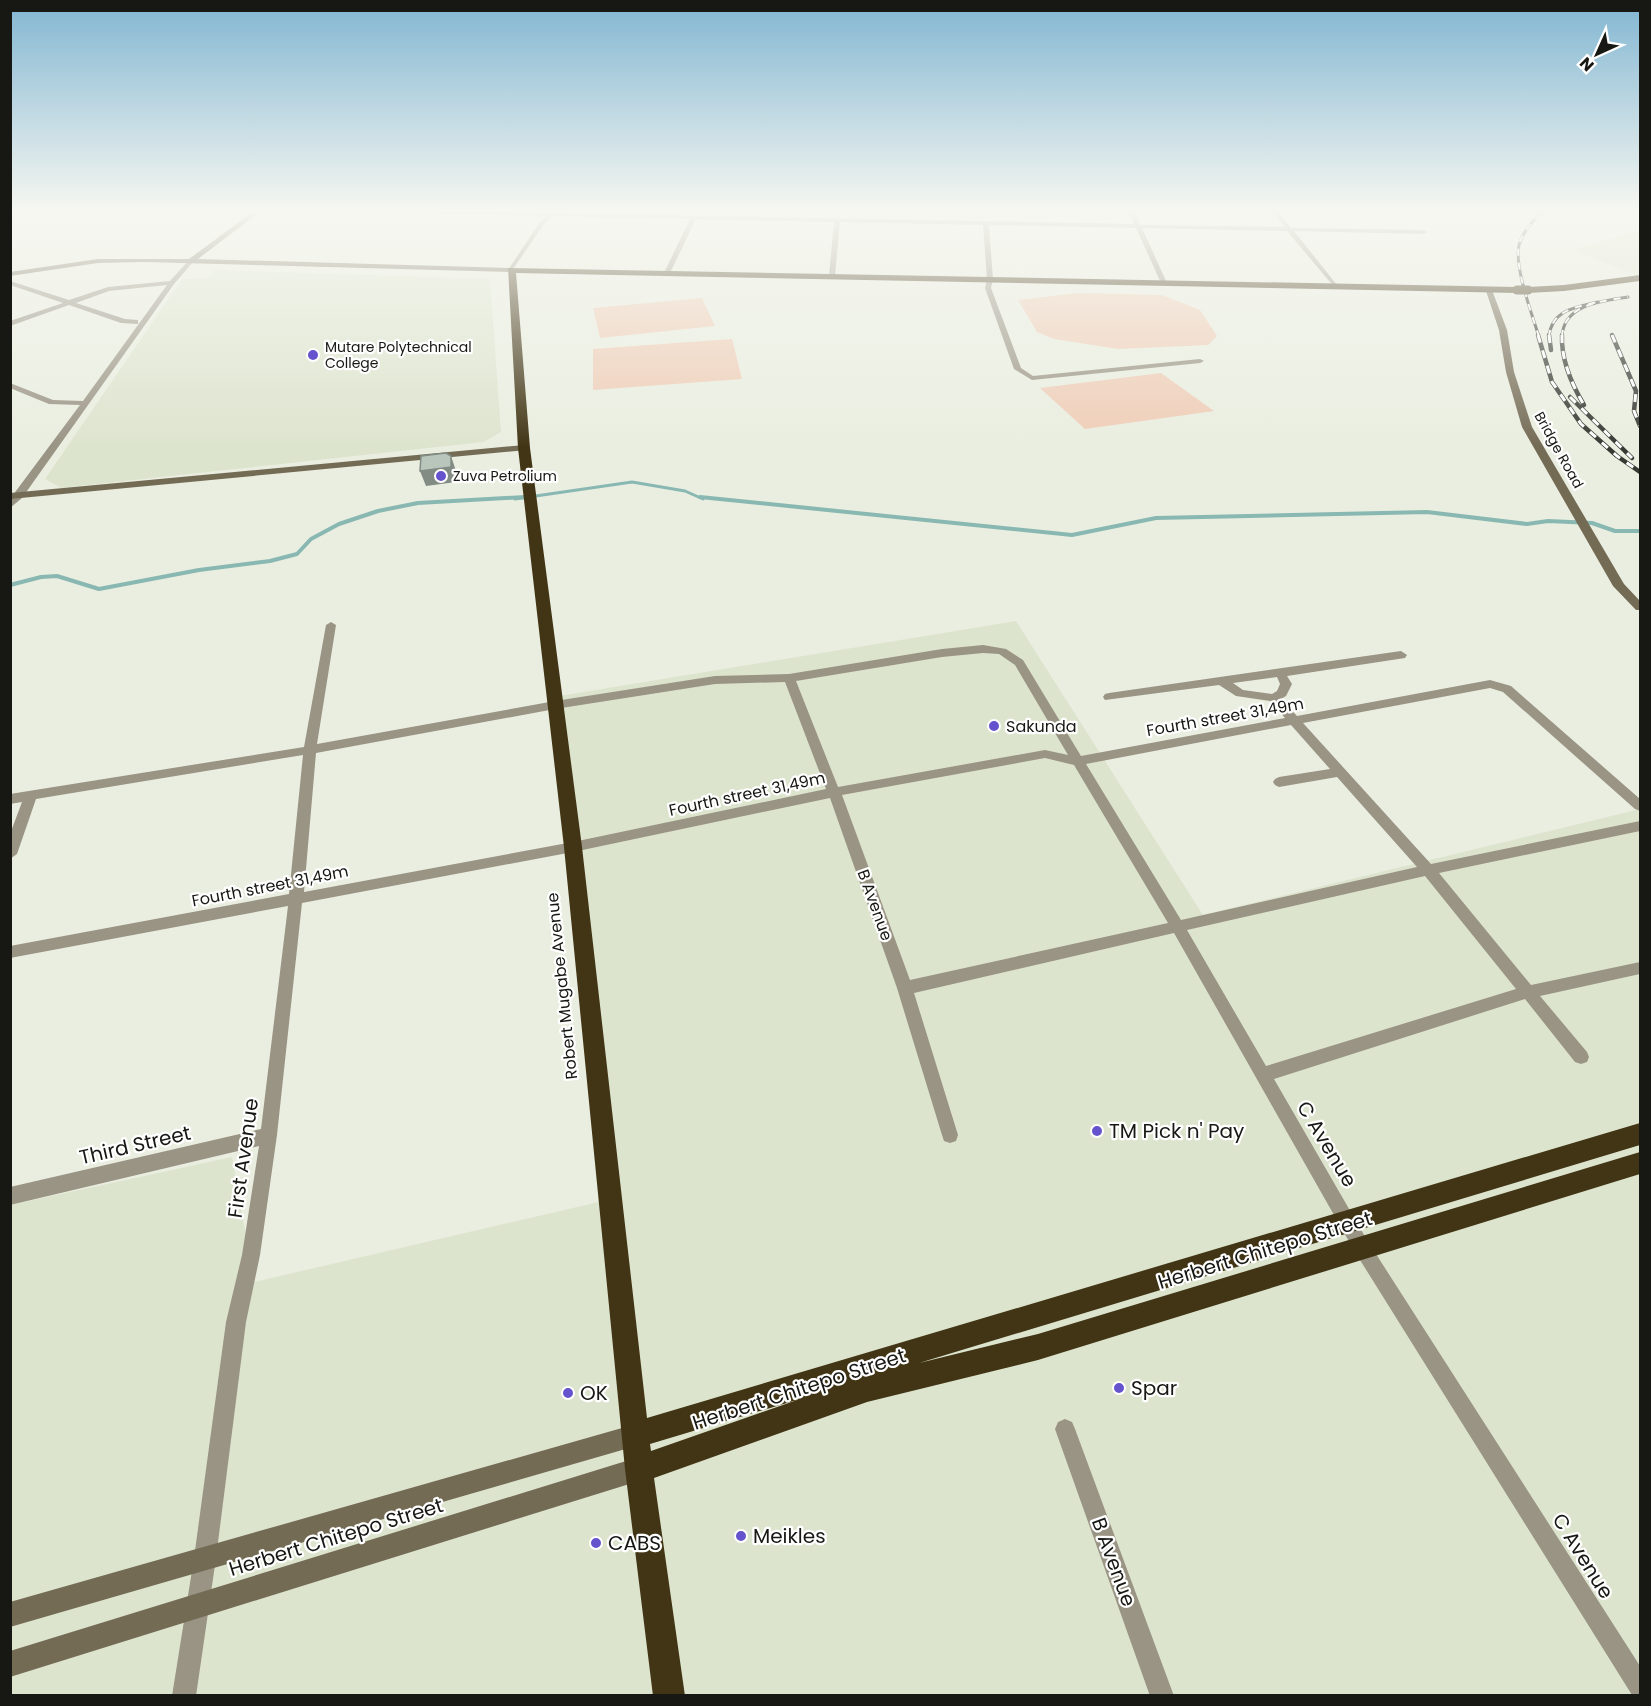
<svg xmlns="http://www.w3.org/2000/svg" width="1651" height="1706" font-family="Poppins,sans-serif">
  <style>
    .built { fill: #dde4ce }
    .green { fill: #efcdb7 }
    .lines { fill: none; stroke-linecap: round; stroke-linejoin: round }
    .stream-far1 { stroke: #89b8b2; stroke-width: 3 }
    .stream { stroke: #89b8b2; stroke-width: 4 }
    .street { fill: #9a9485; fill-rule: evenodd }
    .secondary { fill: #746b55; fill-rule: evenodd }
    .highway { fill: #413515; fill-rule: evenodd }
    .rail-far1-casing { stroke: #373933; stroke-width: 3 }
    .rail-casing { stroke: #373933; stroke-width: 4.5 }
    .rail-far1 { stroke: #fff; stroke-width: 2; stroke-dasharray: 7; stroke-linecap: butt }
    .rail { stroke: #fff; stroke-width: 3; stroke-dasharray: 8; stroke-linecap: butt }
    .highway-bridge { stroke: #413515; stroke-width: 9 }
    .shaded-wall { fill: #828b84 }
    .building { fill: #b9c6bc; stroke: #828b84; stroke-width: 1.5 }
    .poi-dot { fill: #6553cd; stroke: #fff; stroke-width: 2 }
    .labels { text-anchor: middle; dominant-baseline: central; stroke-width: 4.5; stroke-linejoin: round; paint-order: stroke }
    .far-poi-label { font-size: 14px; fill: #171814; stroke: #fff; text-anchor: start }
    .far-street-label { font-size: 14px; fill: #171814; stroke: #fff }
    .street-label { font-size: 16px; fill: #171814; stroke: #fff }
    .poi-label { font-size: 16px; fill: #171814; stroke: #fff; text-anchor: start }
    .near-poi-label { font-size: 20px; fill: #171814; stroke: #fff; text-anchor: start }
    .near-street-label { font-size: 20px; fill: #171814; stroke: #fff }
  </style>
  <rect width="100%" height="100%" fill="#eaeee0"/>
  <path class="built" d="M1640 230V275H1635L1574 250Z
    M215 270 490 279 501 432 483 442 61 488 45 479 182 279 207 278Z
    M1016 621 1203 915 1640 809V1695H11L10 1205 232 1157 254 1282 603 1201 547 698Z"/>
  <path class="green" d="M1078 293 1162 295 1200 310 1217 336 1208 345 1118 349 1054 339 1037 332 1018 300Z
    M702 298 715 326 600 338 593 308Z
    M732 339 742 379 593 390V349Z
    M1161 373 1214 411 1085 429 1040 388Z"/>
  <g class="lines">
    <path class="stream-far1" d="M515 499 632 482 685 491 703 499"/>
    <path class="stream" d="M700 497 1072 535 1156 518 1427 512 1527 524 1548 521 1592 523 1615 531H1640
      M10 585 41 577 57 576 99 589 199 570 270 561 297 554 311 539 339 524 378 511 418 503 525 497"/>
    <path class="street" d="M219 208 550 213 554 210 556 213 1134 224 1127 208H1133L1140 225 1285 227 1269 208H1275L1291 228 1424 230 1427 232 1424 234 1294 231 1337 285 1335 288 1287 231 1142 228 1167 283 1164 285 1161 283 1136 228 989 225 993 279 991 288 1021 368 1033 376 1200 359 1204 361 1200 363 1032 380 1014 369 985 288 987 279 983 225 840 222 835 276 832 278 829 276 834 222 696 219 670 273 667 275 664 273 690 219 553 216 544 224 511 272 508 270 540 222 546 216Z
      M189 260 194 261 174 284 22 498 10 508V499L80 405 49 404 10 388V383L53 400 83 401 167 285 109 291 76 303 125 319 138 320V324L121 323 69 305 10 326V321L63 303 10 285V281L69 300 108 287 170 281Z
      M331 622 336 625 317 744 555 701 715 676 789 674 942 649 983 645 1006 649 1023 660 1081 756 1285 718 1270 701 1236 696 1219 685 1105 700 1103 697 1105 694 1109 693 1401 651 1407 655 1405 658 1287 676 1292 684 1286 696 1281 699 1297 716 1490 680 1511 686 1640 799V811L1635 809 1503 692 1490 688 1303 723 1431 864 1640 821V831L1439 873 1531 985 1640 962V974L1540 996 1587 1052 1589 1057 1587 1062 1581 1064 1575 1062 1525 999 1274 1079 1367 1240 1640 1666V1696L1632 1695 1355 1252 1174 933 914 993 958 1135 956 1141 950 1143 944 1141 942 1135 897 988 830 798 573 852 302 903 277 1135 260 1255 246 1322 216 1558 196 1696H172L194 1558 226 1322 242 1255 259 1146 10 1205V1187L261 1129 288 906 10 958V946L289 894 303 755 36 799 17 854 10 859V834L22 802 10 804V794L304 747 326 625ZM983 653 999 654 1015 665 1068 755 1045 750 838 787 796 681 942 657ZM1277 677 1280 684 1277 691 1272 694 1243 690 1233 683ZM785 682 826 789 573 842 304 892 316 753 555 709 715 684ZM1291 725 1330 769 1279 777 1275 779 1273 782 1275 785 1279 787 1337 777 1417 867 1181 920 1086 764ZM1045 758 1074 765 1168 923 910 980 842 795ZM1425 876 1516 989 1266 1066 1187 930Z
      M1065 1419 1072 1422 1075 1429 1174 1696H1150L1055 1429 1058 1422Z"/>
    <path class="secondary" d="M258 208H265L198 259 511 268 515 270 511 272 144 262 98 263 10 276V272L98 259H189Z
      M1485 288 1492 290 1507 330 1514 372 1532 427 1624 584 1640 601V610H1636L1613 586 1522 427 1506 372 1499 330Z
      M524 445 527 446V450L10 499V493Z
      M636 1424 644 1427 647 1435 644 1443 636 1446 10 1627V1602Z
      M639 1457 647 1461 651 1469 647 1477 639 1481 10 1677V1651Z"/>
    <path class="highway" d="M508 268 1517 287 1521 290 1517 293 516 273 530 448 582 847 647 1418 1640 1123V1145L919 1363 1038 1334 1640 1152V1174L1038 1360 867 1402 654 1478 685 1696H653L625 1469 564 847 518 448ZM800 1399 651 1451 650 1444Z
      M1640 275V281L1564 291 1528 293 1524 290 1528 287 1564 285Z"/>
    <defs>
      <path id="rail-far1" d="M1539 337C1532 314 1514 267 1519 245 1523 230 1536 217 1547 208
        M1549 337C1551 310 1576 307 1598 302
        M1562 337C1563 304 1603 301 1628 297"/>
      <path id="rail" d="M1538 335 1552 382 1581 424 1617 456 1640 472
        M1549 335 1551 350
        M1562 335C1561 359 1572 385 1584 405
        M1612 335 1636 391 1634 411 1640 426
        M1570 397 1632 458"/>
    </defs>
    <use href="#rail-far1" class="rail-far1-casing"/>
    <use href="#rail" class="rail-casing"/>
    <use href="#rail-far1" class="rail-far1"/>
    <use href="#rail" class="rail"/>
    <path class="highway-bridge" d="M1517 290H1528"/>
  </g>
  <path class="shaded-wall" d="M451 456 456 471V482L426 486 420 471Z"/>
  <path class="building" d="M446 453 451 456V467L420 471 421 456Z"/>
  <linearGradient id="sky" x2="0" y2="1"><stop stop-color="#82b6d2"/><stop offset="0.47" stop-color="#f6f7f1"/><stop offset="1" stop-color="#f6f7f1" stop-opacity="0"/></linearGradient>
  <rect width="1651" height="447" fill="url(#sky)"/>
  <g class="poi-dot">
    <circle cx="313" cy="355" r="6"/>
    <circle cx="441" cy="476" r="6"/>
    <circle cx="994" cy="726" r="6"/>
    <circle cx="1097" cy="1131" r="6"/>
    <circle cx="1119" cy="1388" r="6"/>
    <circle cx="568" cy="1393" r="6"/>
    <circle cx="741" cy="1536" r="6"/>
    <circle cx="596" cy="1543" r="6"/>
  </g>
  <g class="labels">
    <g class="far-poi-label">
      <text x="325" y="347">Mutare Polytechnical<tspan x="325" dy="16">College</tspan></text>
      <text x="453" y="476">Zuva Petrolium</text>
    </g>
    <g class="far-street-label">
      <text transform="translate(1559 450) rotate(61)">Bridge Road</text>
    </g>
    <g class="street-label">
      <text transform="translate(1225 717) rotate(-10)">Fourth street 31,49m</text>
      <text transform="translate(747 794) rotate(-12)">Fourth street 31,49m</text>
      <text transform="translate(270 886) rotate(-11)">Fourth street 31,49m</text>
      <text transform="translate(875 905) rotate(70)">B Avenue</text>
      <text transform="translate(562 986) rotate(-96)">Robert Mugabe Avenue</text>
    </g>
    <g class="poi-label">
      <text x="1006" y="726">Sakunda</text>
    </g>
    <g class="near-poi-label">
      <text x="1109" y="1131">TM Pick n' Pay</text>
      <text x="1131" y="1388">Spar</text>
      <text x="580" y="1393">OK</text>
      <text x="753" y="1536">Meikles</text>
      <text x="608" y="1543">CABS</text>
    </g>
    <g class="near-street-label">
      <text transform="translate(1327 1144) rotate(59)">C Avenue</text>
      <text transform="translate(135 1145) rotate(-13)">Third Street</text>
      <text transform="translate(243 1158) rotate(-82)">First Avenue</text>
      <text transform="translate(1265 1250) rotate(-17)">Herbert Chitepo Street</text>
      <text transform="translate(799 1389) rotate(-18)">Herbert Chitepo Street</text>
      <text transform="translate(336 1537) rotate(-17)">Herbert Chitepo Street</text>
      <text transform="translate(1583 1556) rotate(58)">C Avenue</text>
      <text transform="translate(1114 1562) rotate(70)">B Avenue</text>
    </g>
  </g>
  <rect width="1651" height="1706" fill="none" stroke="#171814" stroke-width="24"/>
  <g transform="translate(1597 54) rotate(225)" stroke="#ffffff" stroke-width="4.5" paint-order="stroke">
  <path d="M0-4.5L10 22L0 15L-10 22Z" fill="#171814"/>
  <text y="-9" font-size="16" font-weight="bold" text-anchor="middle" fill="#171814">N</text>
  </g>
</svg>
